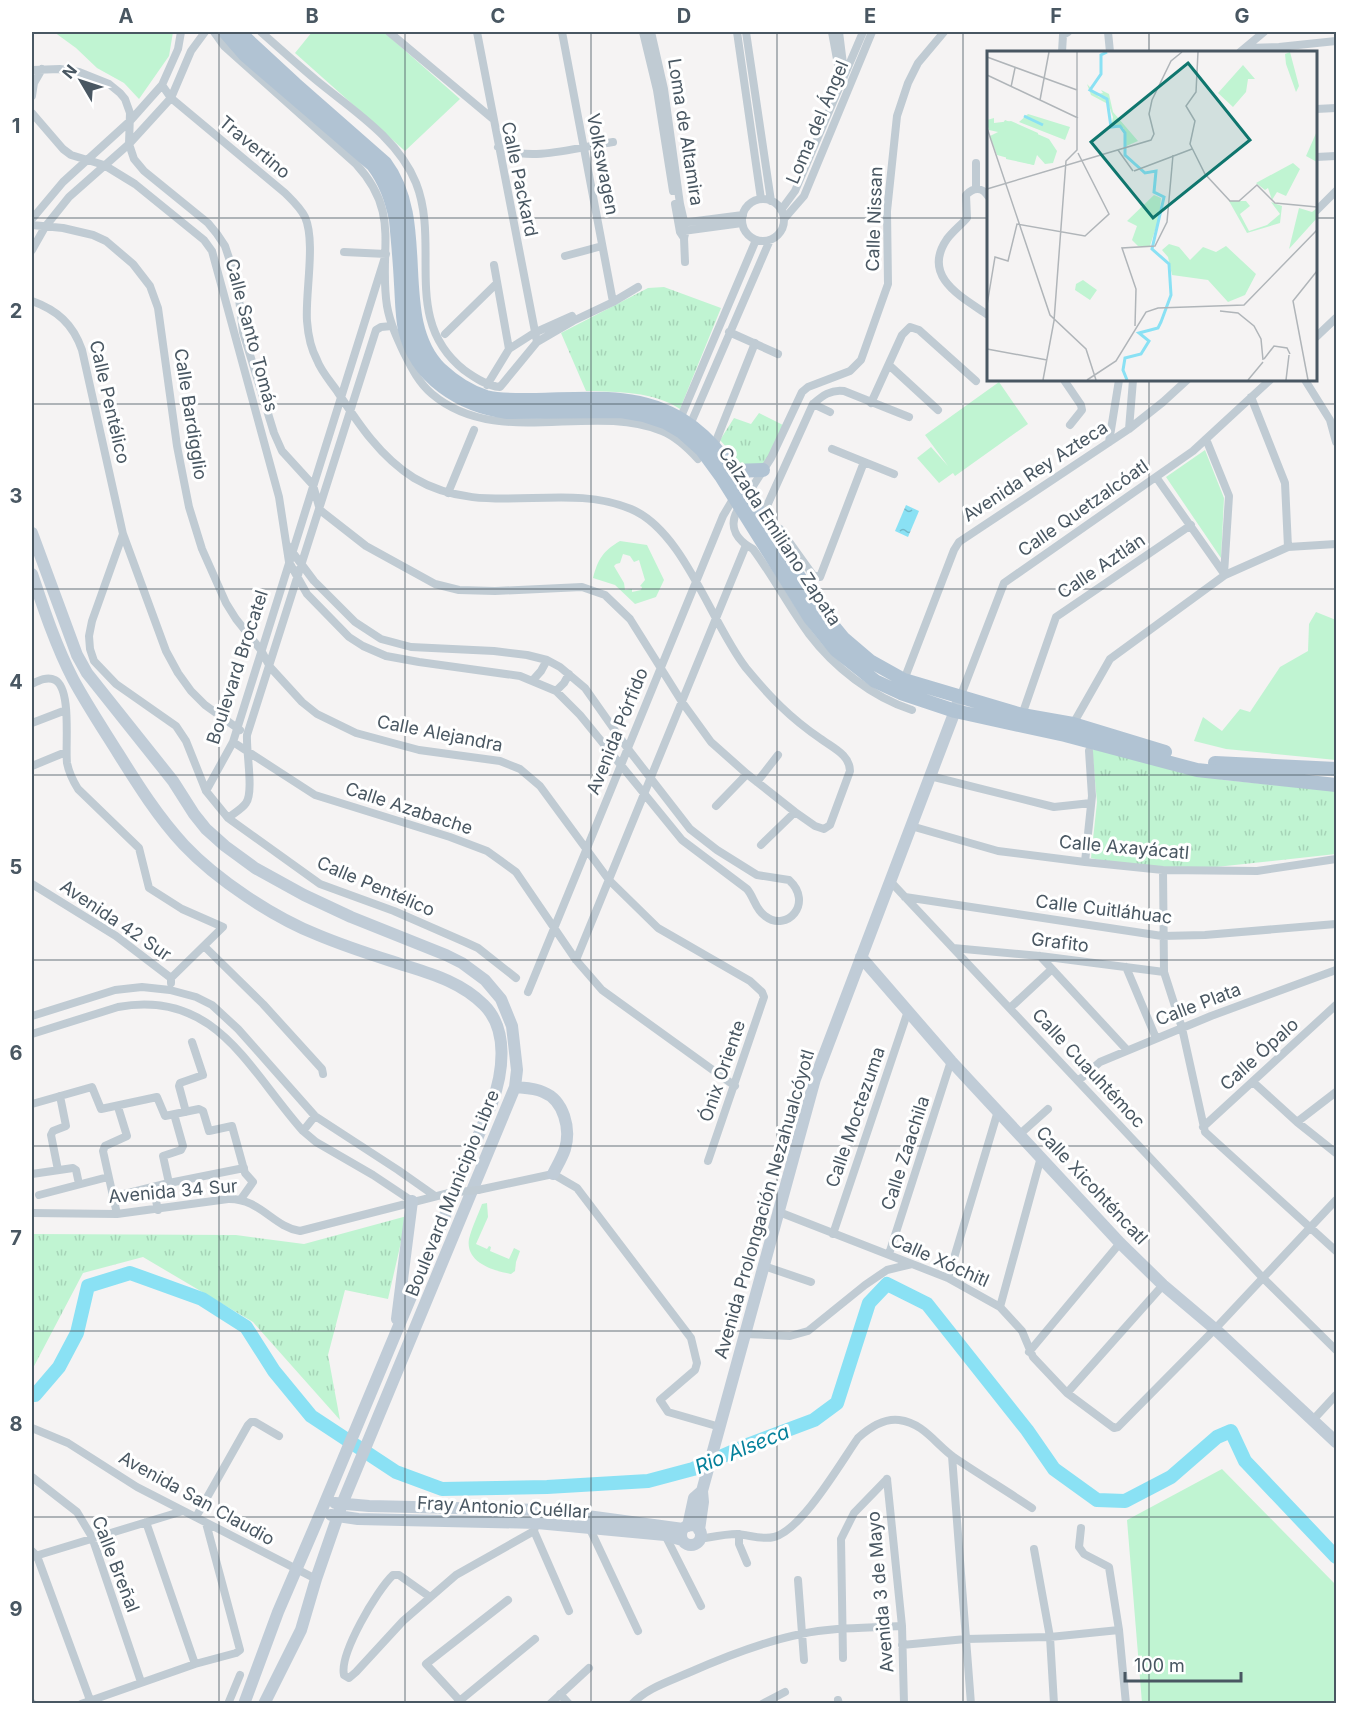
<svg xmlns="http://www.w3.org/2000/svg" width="1368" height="1735" font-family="Inter,sans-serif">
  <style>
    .grass { fill: url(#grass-tufts) }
    .green { fill: #c0f4d2; fill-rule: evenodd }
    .water { fill: url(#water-ripples) }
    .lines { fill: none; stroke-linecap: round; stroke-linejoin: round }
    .river { stroke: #8ae1f4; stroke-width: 14 }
    .street { stroke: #c0cbd3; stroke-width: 8 }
    .secondary { stroke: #c0ccd7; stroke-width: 12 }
    .primary { stroke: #b1c3d3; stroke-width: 14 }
    .street-bridge { stroke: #c0cbd3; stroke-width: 8 }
    .grid { fill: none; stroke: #495762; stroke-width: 1.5; stroke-opacity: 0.55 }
    .labels { text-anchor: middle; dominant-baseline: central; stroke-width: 6; stroke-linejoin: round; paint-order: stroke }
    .street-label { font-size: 18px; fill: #495762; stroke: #fff }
    .water-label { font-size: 20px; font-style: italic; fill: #04809b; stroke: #fff }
    .inset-river { fill: none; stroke: #8ae1f4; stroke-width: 3 }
    .inset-road { fill: none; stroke: #b0b5b9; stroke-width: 1.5 }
    .view { fill: #0f766e; fill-opacity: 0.15; stroke: #0f766e; stroke-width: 3 }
    .inset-edge { fill: none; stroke: #495762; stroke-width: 3 }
    .neatline { fill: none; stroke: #495762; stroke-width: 2 }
    .grid-label { font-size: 20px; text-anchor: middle; font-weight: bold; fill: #495762 }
  </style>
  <defs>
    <pattern id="grass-tufts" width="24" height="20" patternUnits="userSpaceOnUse" patternTransform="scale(1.5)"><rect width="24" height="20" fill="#c0f4d2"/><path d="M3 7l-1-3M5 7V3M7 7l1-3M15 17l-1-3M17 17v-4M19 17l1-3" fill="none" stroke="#a6d3b7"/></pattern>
    <pattern id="water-ripples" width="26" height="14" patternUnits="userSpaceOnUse" patternTransform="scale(1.5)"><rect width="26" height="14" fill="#8ae1f4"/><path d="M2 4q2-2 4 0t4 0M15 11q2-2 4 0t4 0" fill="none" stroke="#73b9c9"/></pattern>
  </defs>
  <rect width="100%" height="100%" fill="#f5f3f3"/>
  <path class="grass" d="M664 287 721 308 680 409C652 391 619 392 586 391L561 333 648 288Z
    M759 413 783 425 768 462 756 469 743 466 720 440 734 418 751 424Z
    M1092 749 1224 780 1336 791V854L1160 873 1091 858 1097 802Z
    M407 1216 388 1299 345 1290 328 1355 340 1420 253 1322 143 1257 83 1273 32 1370V1234L236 1235 304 1244Z"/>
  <path class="green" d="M54 32H173L169 56 139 99 124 83 97 68 76 48Z
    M312 32H384L460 99 405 151 295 53Z
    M999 382 1028 424 955 476 953 473 939 483 917 458 931 447 948 466 925 435Z
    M1205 450 1224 498 1221 558 1166 477Z
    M620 541 647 545 664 580 656 597 635 604 615 585 593 578C598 559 603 551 620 541ZM623 554 630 556 634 562 639 560 645 580 640 586 642 587 641 590 632 592V589L625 590 624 583 614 566 616 564 620 563Z
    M1316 612 1336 620V760L1226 749 1194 741 1203 717 1222 731 1240 709 1250 712 1280 667 1308 651 1309 624Z
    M487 1203 488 1217 476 1244 487 1249 489 1246 491 1247 490 1251 509 1259 514 1248 520 1251 516 1262 515 1271 511 1274C494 1271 465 1263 469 1239 472 1227 478 1215 482 1204Z
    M1222 1469 1336 1585V1703H1142L1127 1520Z"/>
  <path class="water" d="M906 505 919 511 908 537 895 531Z"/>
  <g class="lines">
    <path class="river" d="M32 1394 35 1395 59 1367 77 1333 88 1286 130 1273 202 1299 246 1327 274 1371 311 1416 396 1472 442 1489 547 1487 648 1481 693 1469 750 1444 814 1420 837 1403 869 1303 887 1284 927 1304 1027 1430 1054 1469 1097 1500 1125 1501 1171 1477 1217 1437 1231 1431 1245 1461 1336 1557"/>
    <path class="street" d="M214 32 224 46 356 164C402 214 378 250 387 306 390 323 397 338 404 353 412 369 419 383 432 394 497 449 590 402 662 431 677 437 688 448 698 459
      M261 32C279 48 297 64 316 80 351 109 398 138 416 183 441 246 401 320 464 370 475 378 487 386 500 387L537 342 573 321 613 302 638 287
      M389 32 493 119
      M477 32 537 342
      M562 32 613 302
      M643 32 657 90 673 191
      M651 32 664 89 680 204 686 230 684 238 685 262
      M737 32 761 199
      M746 32 771 201
      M832 32 841 81
      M839 32 843 64
      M1108 32 1110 52
      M1247 48 1279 47 1336 41
      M1062 52 1063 35 1068 32
      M1240 52 1264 32
      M32 70 60 69 79 72 109 84 120 93 125 99 130 113 129 144 134 159 144 171 208 223 217 234 225 246 237 282 243 332 274 433 282 451 313 485 320 510 366 546 435 584 459 590 495 591 582 587 605 595 630 619 682 702 711 742 747 774 795 812 815 826 824 829 830 825 850 771C850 755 833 748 821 739 790 718 770 697 746 668 711 623 684 531 631 509 562 480 484 520 414 478 380 457 358 423 337 391 330 381 321 371 317 360 311 349 308 334 307 321 305 293 316 242 305 217 300 207 292 200 285 193L171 98 162 85
      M32 96 34 83 42 69
      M1316 109 1336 108
      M32 113 63 149 71 155 104 165 135 184 204 240 212 251 279 497 289 562 307 594 349 637 363 646 386 656 419 662 520 676 556 691 580 715 682 840 747 889C754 897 755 909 765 916 787 933 814 903 789 880L757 875 717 850 690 829 628 749 585 688 560 667 547 660 527 655 494 651 411 647 381 639 355 622 314 581 287 545
      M498 147C529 163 579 147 613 142
      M1316 157 1336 156
      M976 163V189
      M988 196C982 187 974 187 966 195L967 218C961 225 953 231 947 239 921 277 962 297 988 315
      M742 220a21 21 0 1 1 42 0a21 21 0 1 1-42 0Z
      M675 204 680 232 684 238
      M781 210 795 191 863 32
      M1316 211 1336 191
      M32 219 63 182 130 121 162 85 178 49 181 32
      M784 219 804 196 872 32
      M681 223 743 215
      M32 225 63 228 93 235 106 241 133 264 150 286 158 308 177 446 189 507 202 549 226 603 236 619 261 650 270 667 302 702 317 714 356 733 419 750 500 761 520 769 540 786 609 880 658 928 750 981 762 992 764 997 708 1161
      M683 231 742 223
      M32 250 45 227 69 197 129 144 171 98 191 51 205 32
      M565 256 602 246
      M494 265 509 349
      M32 301C57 310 73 324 82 350L123 534 166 651 178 673 191 691 205 705 240 730
      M729 332 778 354
      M445 334 496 284
      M1316 337 1336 318
      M889 365 938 410
      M1064 380 1081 405 1082 410 1070 425
      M1305 380 1330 420 1336 442
      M487 385 509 349 534 333 572 316
      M1251 397 1285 483 1288 547
      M871 403 902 335 910 327 919 330 976 381
      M813 404 830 412
      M680 419 756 240
      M690 425 770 240
      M1129 429 1133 380
      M1206 439 1229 496 1224 574
      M1109 442 1119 380
      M714 446 755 343
      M832 449 894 474
      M1156 477 1225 575
      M448 493 474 430
      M760 517 766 508 813 404C822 396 831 389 844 391L909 417
      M767 532 776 528 780 529 813 575 820 577 864 462
      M123 534 92 621 89 636 90 649 94 661 116 684 176 726 186 741 206 791 228 818 320 884 394 911 465 942 478 948 516 978
      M533 680 541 671 547 660
      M904 680 954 550 959 542 1129 429 1163 402 1187 380
      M32 684C38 681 47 676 55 680 72 689 65 745 67 763 69 773 73 781 78 789L139 848 149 888 182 909 223 927 171 978
      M556 691 564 683 569 674
      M961 695 1004 583 1193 451 1270 380
      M912 710C872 697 834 667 809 634 789 607 773 576 753 549 738 541 728 528 737 511L771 458 802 392 808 387 850 371 861 360 888 284 887 211 897 116 908 83 918 63 944 32
      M1022 715 1056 617 1191 525
      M32 723 66 710
      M1073 724 1110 659 1225 575 1288 547 1336 544
      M233 742 315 795 450 837 487 851 501 861 516 872 576 960 602 990 735 1086
      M32 766 66 752
      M930 776 1054 807 1091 803
      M757 782 778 755
      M206 791 233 742 386 254 344 252
      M716 806 747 774
      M228 818C234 813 242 809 246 803 254 792 246 752 247 735L376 330 381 327 392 326
      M911 826 998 851 1085 862 1163 870 1257 871 1336 859
      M761 845 795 812
      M1085 862 1092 796 1089 751
      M1163 870 1164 972 1182 1028 1205 1132 1336 1251
      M890 881 1263 1278 1336 1350
      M32 884 116 936 171 978V983
      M905 897 1162 936 1205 935 1336 924
      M204 946 263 1004 322 1069 323 1074
      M953 948 1040 956 1164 972
      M1040 956 1127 1050
      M576 960 746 545
      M1126 967 1156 1038
      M528 992 723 516 736 494
      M1010 1008 1052 969
      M32 1016 115 990 142 987 170 990 196 997 212 1005 238 1029 315 1116 398 1170 435 1196
      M32 1034 118 1007C216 989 248 1069 303 1131L316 1142 373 1175 412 1201
      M1078 1081 1100 1062 1211 1016 1336 970
      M1253 1082 1297 1122 1336 1153
      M32 1104 92 1087 101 1109 157 1097 165 1116 199 1109 203 1111 209 1131 232 1126 245 1173 253 1182 241 1199
      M186 1112 179 1086 180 1083 203 1075 192 1042
      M1297 1122 1336 1092
      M1203 1127 1336 1005
      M303 1131 315 1116
      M1020 1134 1048 1109
      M58 1170 51 1135 53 1131 66 1126 60 1096
      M32 1174 73 1168 76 1170 79 1184
      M169 1183 163 1156 181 1150 183 1146 174 1114
      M153 1187 158 1210
      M478 1190 553 1174 577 1188 691 1338 697 1363 695 1370 660 1400 668 1412 720 1427
      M39 1195 108 1177
      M112 1197 169 1183 244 1168
      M779 1212 948 1278 1000 1307 1022 1331 1033 1357 1067 1393 1114 1428 1118 1427 1215 1329 1336 1200
      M32 1213 117 1214 228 1199C260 1198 273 1227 300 1231L449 1193
      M117 1214 103 1151 105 1146 127 1136 118 1107
      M833 1234 908 1011
      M889 1254 951 1061
      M764 1266 811 1282
      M948 1278 998 1111
      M1000 1307 1041 1157
      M745 1334 790 1336 808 1331 865 1285 887 1270 912 1264
      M1029 1352 1120 1243
      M1067 1393 1163 1285
      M1312 1421 1336 1395
      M32 1428 68 1443 137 1487 316 1579
      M952 1456 971 1704
      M32 1477 77 1512 92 1537 141 1682
      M887 1479 902 1626 904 1704
      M196 1517 248 1425 251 1422H255L279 1436
      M146 1522 195 1664
      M535 1527 534 1531 569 1611
      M1081 1528 1079 1547 1084 1554 1109 1567 1119 1630 1126 1704
      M590 1529 638 1631
      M739 1534V1544L747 1563
      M665 1535 701 1606
      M700 1539C712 1537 725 1534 737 1534 750 1535 761 1540 774 1537 802 1530 841 1462 858 1438 869 1428 883 1418 899 1420 924 1423 936 1445 955 1458 980 1475 1007 1491 1032 1508
      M1034 1549 1050 1637 1054 1704
      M32 1551 37 1556 90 1700
      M32 1557 183 1511
      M798 1580 804 1660
      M430 1597 399 1575H393C377 1590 339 1654 344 1675L349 1678 356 1672 403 1621 456 1575 534 1531
      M902 1645 966 1639 1050 1637 1119 1630
      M843 1658 841 1539 854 1513 887 1479
      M560 1694 569 1704
      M838 1700 839 1704
      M460 1701 426 1664 508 1600
      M32 1703V1704
      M457 1703 535 1639
      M81 1704 195 1664 236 1653 240 1650 206 1523
      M228 1704 240 1675
      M550 1704 589 1668
      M632 1704C647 1688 668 1682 688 1673 724 1657 762 1642 801 1634 834 1627 868 1628 902 1626
      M762 1704 785 1692"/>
    <path class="secondary" d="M32 533 77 655 87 673 173 781 194 814 206 829 225 846 255 868 304 895 351 917 446 955 462 963 485 980 501 999 512 1026 517 1070 515 1087 342 1504 316 1579 301 1630 264 1704
      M32 574C44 610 56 646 73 679 87 705 103 729 118 753 138 785 158 817 184 845 217 880 273 917 318 935 342 945 366 953 391 961 424 972 458 979 484 1005 509 1030 503 1073 492 1103L321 1512 278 1612 244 1704
      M861 957 951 1061 1120 1243 1163 1285 1215 1329 1336 1442
      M515 1087C525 1088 535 1088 543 1092 564 1100 571 1129 565 1149 562 1158 557 1166 553 1174
      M397 1319 412 1201
      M335 1503 369 1506 543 1510 683 1529
      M331 1515 358 1519 537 1523 665 1535 682 1540
      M681 1535a10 10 0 1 1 20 0a10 10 0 1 1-20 0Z
      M688 1526 694 1498 702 1491
      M699 1530 703 1502 702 1491 815 1079 958 703"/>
    <path class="primary" d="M225 32 245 55 373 165C386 182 392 199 396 220 398 241 400 263 401 284 402 299 402 315 405 330 416 378 461 406 507 412L621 411 644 415 665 422 682 432 702 450 721 476 810 618 836 650 875 681 901 693 955 711 1065 735 1197 770 1336 785
      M239 32 295 84 385 163C431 224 390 319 440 369 453 381 469 392 486 397 502 401 520 400 536 400 586 399 638 392 682 420 719 443 738 479 760 514 782 550 804 587 829 621L843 638 870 661 904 680 1022 715 1073 724 1165 752
      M733 471 763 470
      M1215 763 1336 769"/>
    <path class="street-bridge" d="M449 1193 478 1190"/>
  </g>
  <path class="grid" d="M219 32V1704M405 32V1704M591 32V1704M777 32V1704M963 32V1704M1149 32V52M32 218H988M1316 218H1336M1149 380V1704M32 404H1336M32 589H1336M32 775H1336M32 960H1336M32 1146H1336M32 1331H1336M32 1517H1336"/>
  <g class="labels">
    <g class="street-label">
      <text transform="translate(817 122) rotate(-67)">Loma del Ángel</text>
      <text transform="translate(686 132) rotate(81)">Loma de Altamira</text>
      <text transform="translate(255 147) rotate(40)">Travertino</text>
      <text transform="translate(603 164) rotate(79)">Volkswagen</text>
      <text transform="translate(520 179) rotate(78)">Calle Packard</text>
      <text transform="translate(874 219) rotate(-88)">Calle Nissan</text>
      <text transform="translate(252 335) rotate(75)">Calle Santo Tomás</text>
      <text transform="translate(110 402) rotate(77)">Calle Pentélico</text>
      <text transform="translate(191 414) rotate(81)">Calle Bardigglio</text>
      <text transform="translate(1035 471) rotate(-33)">Avenida Rey Azteca</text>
      <text transform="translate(1083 508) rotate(-35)">Calle Quetzalcóatl</text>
      <text transform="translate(780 536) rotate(57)">Calzada Emiliano Zapata</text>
      <text transform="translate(1101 566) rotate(-34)">Calle Aztlán</text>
      <text transform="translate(237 667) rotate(-72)">Boulevard Brocatel</text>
      <text transform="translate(617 731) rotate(-68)">Avenida Pórfido</text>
      <text transform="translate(440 733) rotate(11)">Calle Alejandra</text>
      <text transform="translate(409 808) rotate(18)">Calle Azabache</text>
      <text transform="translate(1124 847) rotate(5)">Calle Axayácatl</text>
      <text transform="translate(376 886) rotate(23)">Calle Pentélico</text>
      <text transform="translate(1104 909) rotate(7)">Calle Cuitláhuac</text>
      <text transform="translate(116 920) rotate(34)">Avenida 42 Sur</text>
      <text transform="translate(1060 942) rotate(7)">Grafito</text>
      <text transform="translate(1198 1004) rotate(-21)">Calle Plata</text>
      <text transform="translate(1259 1054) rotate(-42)">Calle Ópalo</text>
      <text transform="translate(1089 1068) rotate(47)">Calle Cuauhtémoc</text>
      <text transform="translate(722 1071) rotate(-71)">Ónix Oriente</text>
      <text transform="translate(855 1117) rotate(-71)">Calle Moctezuma</text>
      <text transform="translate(905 1153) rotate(-72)">Calle Zaachila</text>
      <text transform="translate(1092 1185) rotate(47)">Calle Xicohténcatl</text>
      <text transform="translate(173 1191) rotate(-5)">Avenida 34 Sur</text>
      <text transform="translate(452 1193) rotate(-68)">Boulevard Municipio Libre</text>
      <text transform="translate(764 1204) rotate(-74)">Avenida Prolongación Nezahualcóyotl</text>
      <text transform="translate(940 1260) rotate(24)">Calle Xóchitl</text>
      <text transform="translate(197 1498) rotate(29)">Avenida San Claudio</text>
      <text transform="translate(503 1507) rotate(3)">Fray Antonio Cuéllar</text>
      <text transform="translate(116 1564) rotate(69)">Calle Breñal</text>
      <text transform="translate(880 1592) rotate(-95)">Avenida 3 de Mayo</text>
    </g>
    <g class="water-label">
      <text transform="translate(742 1449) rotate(-22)">Rio Alseca</text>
    </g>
  </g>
  <g transform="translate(987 51)">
    <rect width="330" height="330" fill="#f5f3f3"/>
    <path d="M100 33 112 46 119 47 110 43 116 42 114 39 122 43 126 61 151 90 137 96V77L124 76 126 66 120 49 119 52 104 44ZM7 67V72L24 70 51 82 47 114 10 104 3 85 11 81 2 79 0 73V69ZM312 157 325 161 330 157V167L302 198Z" fill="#c0f4d2"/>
    <path d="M256 14 268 28H261L259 41 246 56 231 42ZM41 63 83 76 78 89 32 71ZM330 80V111L319 105ZM306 112 313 118 299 145 290 141 285 149 281 137 278 139 269 132Z" fill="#c0f4d2"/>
    <path d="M182 193 192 196 203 209 216 196 229 201 239 195 269 223 258 244 241 251 221 229 185 224 181 206 175 199Z" fill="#c0f4d2"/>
    <path d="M303 1 312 35 309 41 299 13 298 3ZM18 69 62 88 70 100 66 112 58 113 50 104 47 114 19 108 20 88 10 96 7 86 21 80 2 75 6 72 15 74ZM167 144 174 147 172 167 163 195H151L145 189 150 175 140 170ZM242 150H259L263 155 253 163 262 180 280 174 293 163 284 151 295 155 293 172 260 182ZM96 229 110 239 103 249 88 239 89 233Z" fill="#c0f4d2"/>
    <path class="inset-river" d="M120 1 114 4V23L103 39 120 48 124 76 133 75 138 82V104L158 122 169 120 167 141 177 146 165 198 182 213 184 244 174 271 171 277 152 282 162 290 154 303 138 307 136 319 140 329M37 65 56 74"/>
    <path class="inset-road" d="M211 1 209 41 199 55 208 70 203 93 218 123 243 150H252L270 134 288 152 330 156M0 6 90 39M0 24 91 67M24 36 28 17M53 49 62 1M0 77 63 264 99 298 109 329M131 99 146 120M147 120 205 98M0 138 164 89 167 83 162 63 165 49 184 10 195 1M0 254 8 206 21 210 30 173 98 185 122 163 91 102M233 260 251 262 267 275 274 288 276 309M148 275 149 238 135 197 168 195 180 171 186 104M0 298 60 309M277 308 287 295 300 297 303 303M56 329 67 270 79 110 90 99V1M100 329 129 310 159 261 171 257 257 254 330 179M261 329 276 311M299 329 302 304M321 329 306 250 330 220"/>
    <path class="view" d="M201 12 263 89 166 167 104 91Z"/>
    <rect width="330" height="330" class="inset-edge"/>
  </g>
  <rect width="1368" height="1735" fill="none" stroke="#ffffff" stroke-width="66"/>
  <g transform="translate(81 81) rotate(309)" stroke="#ffffff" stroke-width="4.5" paint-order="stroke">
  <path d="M0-4.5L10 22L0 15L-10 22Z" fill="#495762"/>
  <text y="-9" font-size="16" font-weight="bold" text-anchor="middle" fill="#495762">N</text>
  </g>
  <path d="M1125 1672v9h116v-9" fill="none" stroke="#495762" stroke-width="3"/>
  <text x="1134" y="1672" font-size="18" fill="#495762" stroke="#ffffff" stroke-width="4.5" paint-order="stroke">100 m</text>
  <rect x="33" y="33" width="1302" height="1669" class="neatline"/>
  <g class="grid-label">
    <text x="126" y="23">A</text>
    <text x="312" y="23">B</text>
    <text x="498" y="23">C</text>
    <text x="684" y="23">D</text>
    <text x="870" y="23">E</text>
    <text x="1056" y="23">F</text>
    <text x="1242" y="23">G</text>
    <text x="16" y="133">1</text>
    <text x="16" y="318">2</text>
    <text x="16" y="503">3</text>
    <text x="16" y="689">4</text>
    <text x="16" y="874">5</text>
    <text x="16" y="1060">6</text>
    <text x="16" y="1245">7</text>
    <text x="16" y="1431">8</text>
    <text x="16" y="1616">9</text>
  </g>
</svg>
